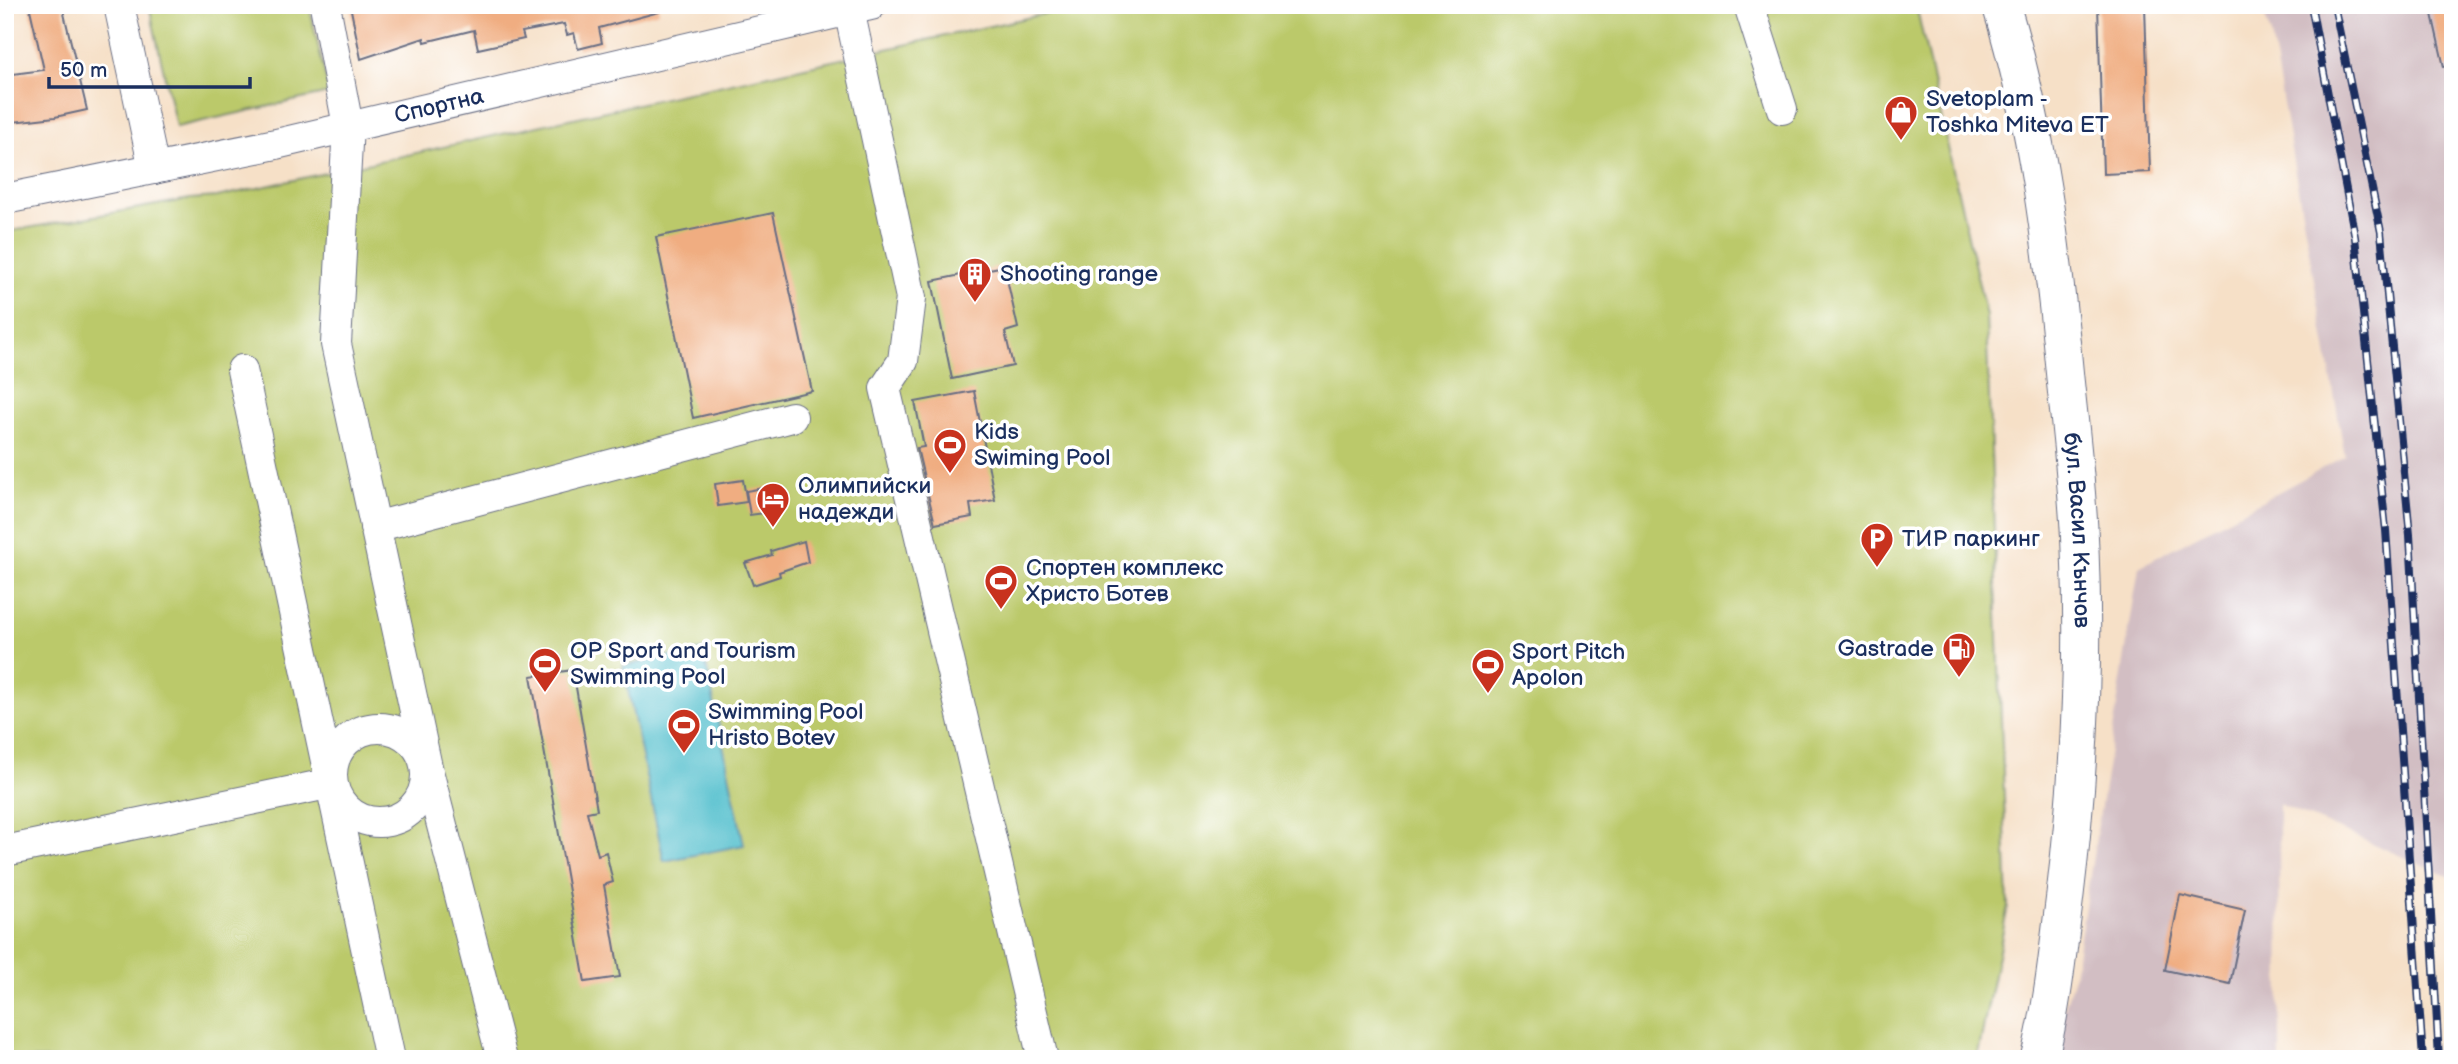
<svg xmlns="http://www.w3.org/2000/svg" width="2458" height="1064" font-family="'Balsamiq Sans',sans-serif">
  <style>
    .industrial { fill: #d2bec3 }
    .green { fill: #bbc96b; stroke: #6b7c64; stroke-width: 2 }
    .water { fill: #53bfcd; stroke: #377796; stroke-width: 2 }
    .building { fill: #f0ad81 }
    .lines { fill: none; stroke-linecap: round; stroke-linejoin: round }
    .minor-casing { stroke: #686d83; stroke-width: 32 }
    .major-casing { stroke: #686d83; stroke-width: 39 }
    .minor { stroke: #fff; stroke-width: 30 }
    .major { stroke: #fff; stroke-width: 37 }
    .rail-casing { stroke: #1b2f5e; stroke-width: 8 }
    .rail { stroke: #fff; stroke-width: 5; stroke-dasharray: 16; stroke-linecap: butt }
    .labels { text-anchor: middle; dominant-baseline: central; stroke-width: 7; stroke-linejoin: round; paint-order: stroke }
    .poi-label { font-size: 23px; fill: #1b2f5e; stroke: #fff; text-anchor: start }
    .street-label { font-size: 23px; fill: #1b2f5e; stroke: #fff }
  </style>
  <rect width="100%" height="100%" fill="#fff"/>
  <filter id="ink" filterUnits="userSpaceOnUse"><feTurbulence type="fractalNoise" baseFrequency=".0143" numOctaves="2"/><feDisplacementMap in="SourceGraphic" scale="14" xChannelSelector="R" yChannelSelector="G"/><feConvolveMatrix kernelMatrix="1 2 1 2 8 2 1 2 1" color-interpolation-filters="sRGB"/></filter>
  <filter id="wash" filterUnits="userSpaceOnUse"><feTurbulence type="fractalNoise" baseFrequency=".00686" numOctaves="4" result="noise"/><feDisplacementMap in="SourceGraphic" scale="28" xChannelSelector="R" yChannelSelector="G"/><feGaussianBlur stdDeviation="1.57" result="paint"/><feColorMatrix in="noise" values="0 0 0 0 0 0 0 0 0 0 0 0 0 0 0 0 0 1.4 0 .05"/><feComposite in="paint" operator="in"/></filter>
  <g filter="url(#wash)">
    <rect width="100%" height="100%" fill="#f6e0c7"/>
    <path class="industrial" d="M2261 5H2453V878L2279 804 2280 1059H2050L2074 976 2139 567 2345 456 2271 35Z"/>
    <path class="green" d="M149 5H309L329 93 176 127Z
      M1085 5H1916L1986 316 2008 906 1977 1059H5V232L190 199 217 197Z"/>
    <path class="water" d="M703 650 744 845 664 861 623 666Z"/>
    <g id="blocks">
      <path class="building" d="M29 5H62L87 110 55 117 13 122 12 116 5 117V75L44 70Z
        M350 5H658L659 12 599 28 602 43 578 49 574 33 567 35 564 24 522 32 524 39 478 49 474 30 425 42 424 38 361 59Z
        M2098 5H2145L2150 172 2103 174Z
        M2430 5H2453V66L2444 67Z
        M773 213 812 391 693 418 656 237Z
        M1004 266 1018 328 1005 332 1013 366 952 379 932 281Z
        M974 391 995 500 970 504 972 517 935 524 917 448 924 447 915 402Z
        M743 480 747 502 718 506 715 484Z
        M774 486 780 511 750 515 746 491Z
        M804 541 808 562 779 572 780 576 753 585 745 563 772 555 771 551Z
        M573 670 597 810 587 812 598 855 606 852 613 882 604 885 620 977 585 982 531 676Z
        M2180 895 2245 910 2230 984 2165 970Z"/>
    </g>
  </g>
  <g filter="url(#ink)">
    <use href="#blocks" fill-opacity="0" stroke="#686d83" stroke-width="2"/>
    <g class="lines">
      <defs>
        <g id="minor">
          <path d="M119 5 154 169"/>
          <path d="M325 5 348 126 336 344 427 767 502 1059"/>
          <path d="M848 5 911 298 903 361 885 388 1043 1059"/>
          <path d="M1749 5 1782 109"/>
          <path id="s1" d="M5 199 276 144 871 5"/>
          <path d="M242 370 390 1059"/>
          <path d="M375 527 792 417"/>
          <circle cx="379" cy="775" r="47"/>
          <path d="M5 851 332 783"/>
        </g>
        <g id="major">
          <path id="s2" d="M2001 5C2038 127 2053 252 2065 378 2071 435 2078 492 2080 549 2085 665 2079 780 2065 895 2058 950 2053 1005 2039 1059"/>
        </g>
      </defs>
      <use href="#minor" class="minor-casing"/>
      <use href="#major" class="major-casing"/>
      <use href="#minor" class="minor"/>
      <use href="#major" class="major"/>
      <defs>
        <path id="rail" d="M2311 5 2355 237 2386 530 2423 1059
          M2334 5 2381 232 2410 535 2439 1059"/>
      </defs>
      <use href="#rail" class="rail-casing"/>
      <use href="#rail" class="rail"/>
    </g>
  </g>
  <defs>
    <symbol id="shop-pin" viewBox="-11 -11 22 30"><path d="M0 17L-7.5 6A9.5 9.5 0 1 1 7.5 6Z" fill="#c8321e" stroke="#fff"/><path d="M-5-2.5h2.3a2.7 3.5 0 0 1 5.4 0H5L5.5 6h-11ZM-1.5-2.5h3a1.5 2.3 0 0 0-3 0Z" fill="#fff"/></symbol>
    <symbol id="building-pin" viewBox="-11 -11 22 30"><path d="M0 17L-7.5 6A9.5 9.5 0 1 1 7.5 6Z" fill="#c8321e" stroke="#fff"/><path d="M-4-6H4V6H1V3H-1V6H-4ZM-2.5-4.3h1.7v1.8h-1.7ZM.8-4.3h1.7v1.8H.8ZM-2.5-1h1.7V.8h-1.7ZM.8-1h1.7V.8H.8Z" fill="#fff"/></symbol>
    <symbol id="stadium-pin" viewBox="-11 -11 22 30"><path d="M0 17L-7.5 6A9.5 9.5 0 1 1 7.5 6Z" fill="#c8321e" stroke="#fff"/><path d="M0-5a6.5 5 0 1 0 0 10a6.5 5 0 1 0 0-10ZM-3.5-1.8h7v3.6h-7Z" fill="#fff"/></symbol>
    <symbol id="hotel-pin" viewBox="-11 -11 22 30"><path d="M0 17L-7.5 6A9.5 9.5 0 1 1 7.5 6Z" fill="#c8321e" stroke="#fff"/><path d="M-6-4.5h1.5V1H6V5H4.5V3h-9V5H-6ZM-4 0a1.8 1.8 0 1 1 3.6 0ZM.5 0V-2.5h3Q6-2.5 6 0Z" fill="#fff"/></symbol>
    <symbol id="parking-pin" viewBox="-11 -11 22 30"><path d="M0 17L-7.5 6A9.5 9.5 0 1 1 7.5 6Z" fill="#c8321e" stroke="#fff"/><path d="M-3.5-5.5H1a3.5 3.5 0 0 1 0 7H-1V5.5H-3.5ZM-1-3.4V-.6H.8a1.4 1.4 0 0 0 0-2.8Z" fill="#fff"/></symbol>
    <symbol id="fuel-pin" viewBox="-11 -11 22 30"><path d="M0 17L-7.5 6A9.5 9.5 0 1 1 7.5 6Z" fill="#c8321e" stroke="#fff"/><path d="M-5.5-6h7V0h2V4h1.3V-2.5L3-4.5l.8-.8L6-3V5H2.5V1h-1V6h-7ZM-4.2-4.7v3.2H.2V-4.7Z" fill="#fff"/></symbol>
  </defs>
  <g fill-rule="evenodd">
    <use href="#shop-pin" x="1882" y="93" width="38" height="52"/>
    <use href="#building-pin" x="956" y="255" width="38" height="52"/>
    <use href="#stadium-pin" x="931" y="426" width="38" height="52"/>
    <use href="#hotel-pin" x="754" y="480" width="38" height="52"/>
    <use href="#parking-pin" x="1858" y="520" width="38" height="52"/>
    <use href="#stadium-pin" x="982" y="562" width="38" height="52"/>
    <use href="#fuel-pin" x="1940" y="630" width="38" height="52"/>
    <use href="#stadium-pin" x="526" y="645" width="38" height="52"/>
    <use href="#stadium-pin" x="1469" y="646" width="38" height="52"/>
    <use href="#stadium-pin" x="665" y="706" width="38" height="52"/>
  </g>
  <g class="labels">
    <g class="poi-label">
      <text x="1926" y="99">Svetoplam -<tspan x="1926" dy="26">Toshka Miteva ET</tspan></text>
      <text x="1000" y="274">Shooting range</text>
      <text x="974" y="432">Kids<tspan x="974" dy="26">Swiming Pool</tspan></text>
      <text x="798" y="486">Олимпийски<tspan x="798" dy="26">надежди</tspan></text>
      <text x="1902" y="539">ТИР паркинг</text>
      <text x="1026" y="568">Спортен комплекс<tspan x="1026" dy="26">Христо Ботев</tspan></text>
      <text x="1934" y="649" text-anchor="end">Gastrade</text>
      <text x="570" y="651">OP Sport and Tourism<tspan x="570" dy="26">Swimming Pool</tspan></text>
      <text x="1512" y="652">Sport Pitch<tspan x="1512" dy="26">Apolon</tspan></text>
      <text x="708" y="712">Swimming Pool<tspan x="708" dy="26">Hristo Botev</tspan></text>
    </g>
    <g class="street-label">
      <text stroke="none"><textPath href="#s1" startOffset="444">Спортна</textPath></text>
      <text stroke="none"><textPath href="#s2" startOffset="532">бул. Васил Кънчов</textPath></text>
    </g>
  </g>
  <rect width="2458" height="1064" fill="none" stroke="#fff" stroke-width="28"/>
  <path d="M49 77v10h201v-10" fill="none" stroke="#1b2f5e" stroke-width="3.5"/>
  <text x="60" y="77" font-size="21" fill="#1b2f5e" stroke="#ffffff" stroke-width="5" paint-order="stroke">50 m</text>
</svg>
